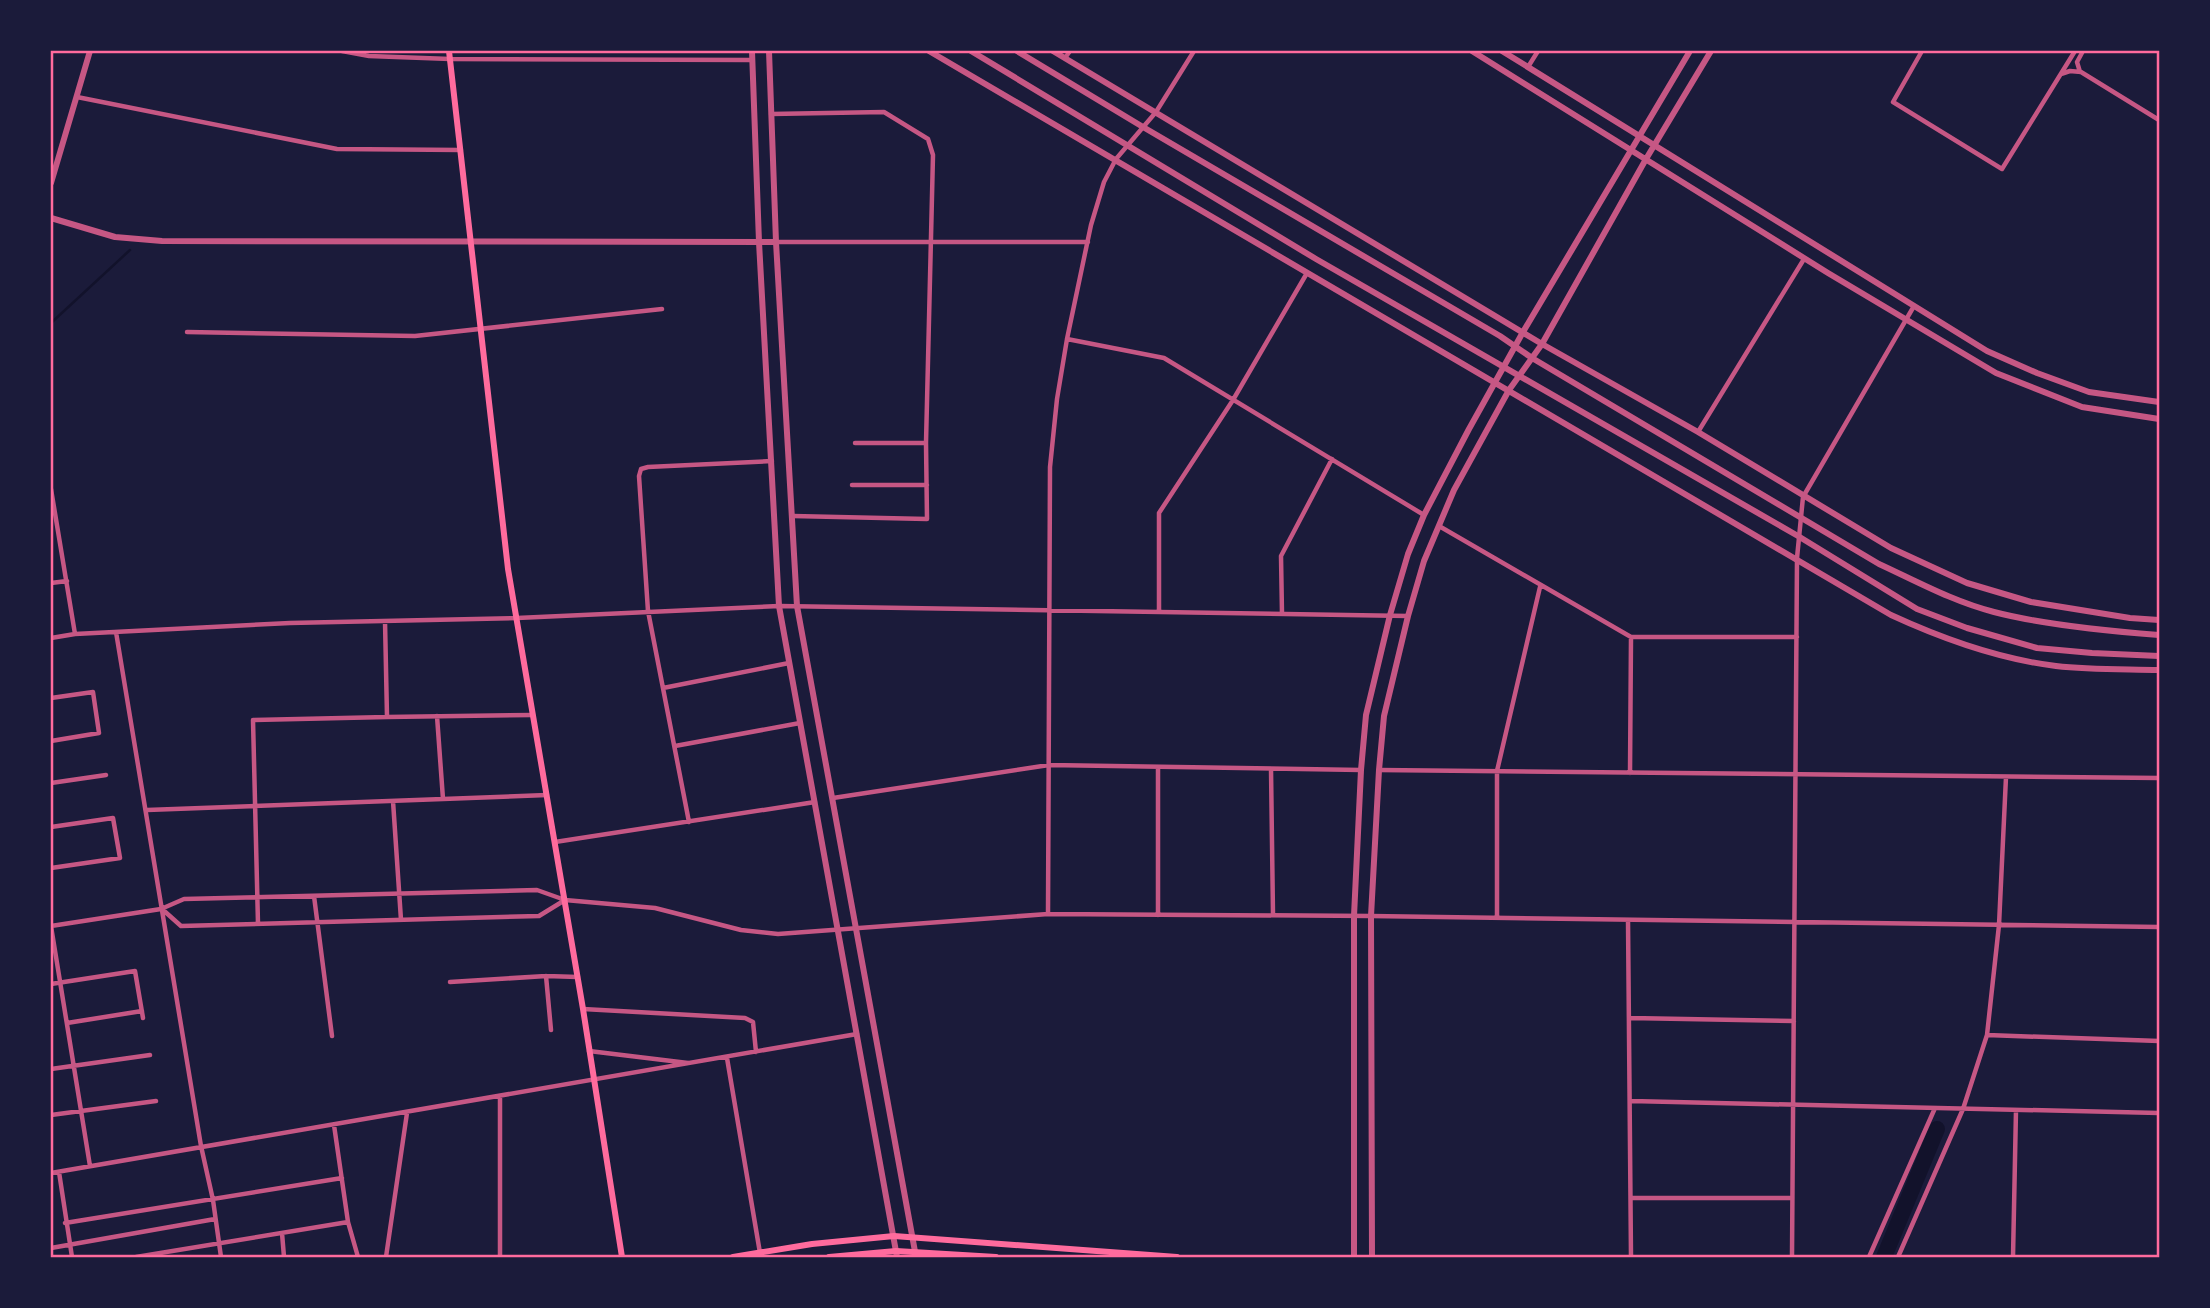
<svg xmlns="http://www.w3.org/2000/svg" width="2210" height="1308" font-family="Signika,sans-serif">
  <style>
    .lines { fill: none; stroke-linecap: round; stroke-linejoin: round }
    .stream { stroke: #12122b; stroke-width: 2.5 }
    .river { stroke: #12122b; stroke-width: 16 }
    .minor { stroke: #c65784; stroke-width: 4.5 }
    .tertiary { stroke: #c65784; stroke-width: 6 }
    .secondary { stroke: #ff6b9d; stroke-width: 6 }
    .neatline { fill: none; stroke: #ff6b9d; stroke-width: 2.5 }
  </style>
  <rect width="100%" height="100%" fill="#1b1b3a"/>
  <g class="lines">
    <path class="stream" d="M51 323 130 250"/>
    <path class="river" d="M1884 1257 1937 1129"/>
    <path class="minor" d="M342 51 369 56 450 59 752 60
      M1922 51 1893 102 2002 169 2075 51
      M1065 58 1070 51
      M1528 67 1538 51
      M2080 72 2077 62 2083 51
      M2061 74 2070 71 2081 72 2159 120
      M77 97 337 149 461 150
      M771 114 884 112 928 139 933 155 926 443 927 519 793 516
      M776 242H1088
      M187 332 415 336 662 309
      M1067 339 1164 358 1424 515
      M1698 432 1804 259
      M855 443H926
      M852 485H927
      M51 489 75 634
      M1439 526 1631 637H1797
      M51 583 67 581
      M1159 612V513L1233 400 1307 273
      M1282 614 1281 556 1332 459
      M385 621 387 717 533 715
      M116 632 201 1146 213 1200 221 1257
      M51 638 75 634 290 623 517 618 779 606 1408 616
      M663 688 789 663
      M51 698 93 692 99 733 51 741
      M437 716 443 799 547 795
      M675 746 800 723
      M1158 767V915
      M1271 769 1273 915
      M1379 770 2159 778
      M1630 773 1631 637
      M51 783 106 775
      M833 798 1049 765 1361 770
      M393 801 401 920
      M147 810 443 799
      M689 822 648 611 639 476 641 469 648 467 772 461
      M51 827 113 818 120 858 51 868
      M555 842 815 802
      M314 896 332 1036
      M162 909 181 926 539 916 565 900
      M1048 914 1050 467 1057 399 1067 339 1091 225 1104 182 1116 159 1156 112 1194 51
      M1497 918V771L1540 587
      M1628 920 1631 1257
      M258 924 253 720 387 717
      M51 926 161 909 184 899 537 890 565 900 655 908 741 930 778 934 1048 914 1371 916 2159 927
      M51 926 90 1166
      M546 976 551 1030
      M450 982 546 976 578 977
      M51 984 135 971 143 1018
      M583 1009 745 1018 753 1022 756 1052
      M1630 1018 1794 1021
      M67 1023 142 1011
      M1987 1035 2159 1041
      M589 1051 688 1063
      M727 1058 760 1253
      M51 1069 150 1055
      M500 1097V1257
      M1631 1101 2159 1113
      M51 1115 156 1101
      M334 1125 348 1222 358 1257
      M59 1172 72 1257
      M51 1173 857 1034
      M1631 1198H1792
      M65 1223 342 1178
      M282 1233 284 1257
      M51 1248 215 1219
      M136 1257 348 1222
      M386 1257 407 1113
      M1792 1257 1797 558 1803 497 1914 306
      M1869 1257 1935 1108
      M1898 1257 1963 1109 1987 1035 1999 925 2006 777
      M2013 1257 2016 1110"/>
    <path class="tertiary" d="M752 51 759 242 779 606 897 1257
      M769 51 776 242 797 606 916 1257
      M929 51 1891 615C1943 639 1998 659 2056 666 2090 670 2125 669 2159 670
      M971 51 1316 259 1798 536 1917 609 1967 628 2037 648 2092 653 2159 656
      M1017 51 1143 127 1500 336 1532 358 1879 564C1916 581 1954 602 1994 612 2044 625 2107 631 2159 635
      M1053 51 1542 344 1698 432 1891 548 1967 583 2031 602 2130 618 2159 620
      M1472 51 1828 273 1996 373 2082 407 2159 419
      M1502 51 1987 351 2037 373 2089 392 2159 402
      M51 183 90 51
      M51 218 115 237 162 241 776 242
      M1354 1257V916L1361 770 1366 715 1390 615 1408 554 1424 515 1469 429 1523 332 1690 51
      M1372 1257 1371 916 1379 770 1384 716 1408 616 1424 561 1454 490 1509 390 1542 344 1646 159 1711 51"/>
    <path class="secondary" d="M449 51 508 569 583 1009 622 1257
      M733 1257 812 1244 894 1236 1177 1257
      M829 1257 896 1251 996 1257"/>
  </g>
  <rect width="2210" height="1308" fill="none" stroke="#1b1b3a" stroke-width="105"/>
  <rect x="52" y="52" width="2106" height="1204" class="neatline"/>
</svg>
